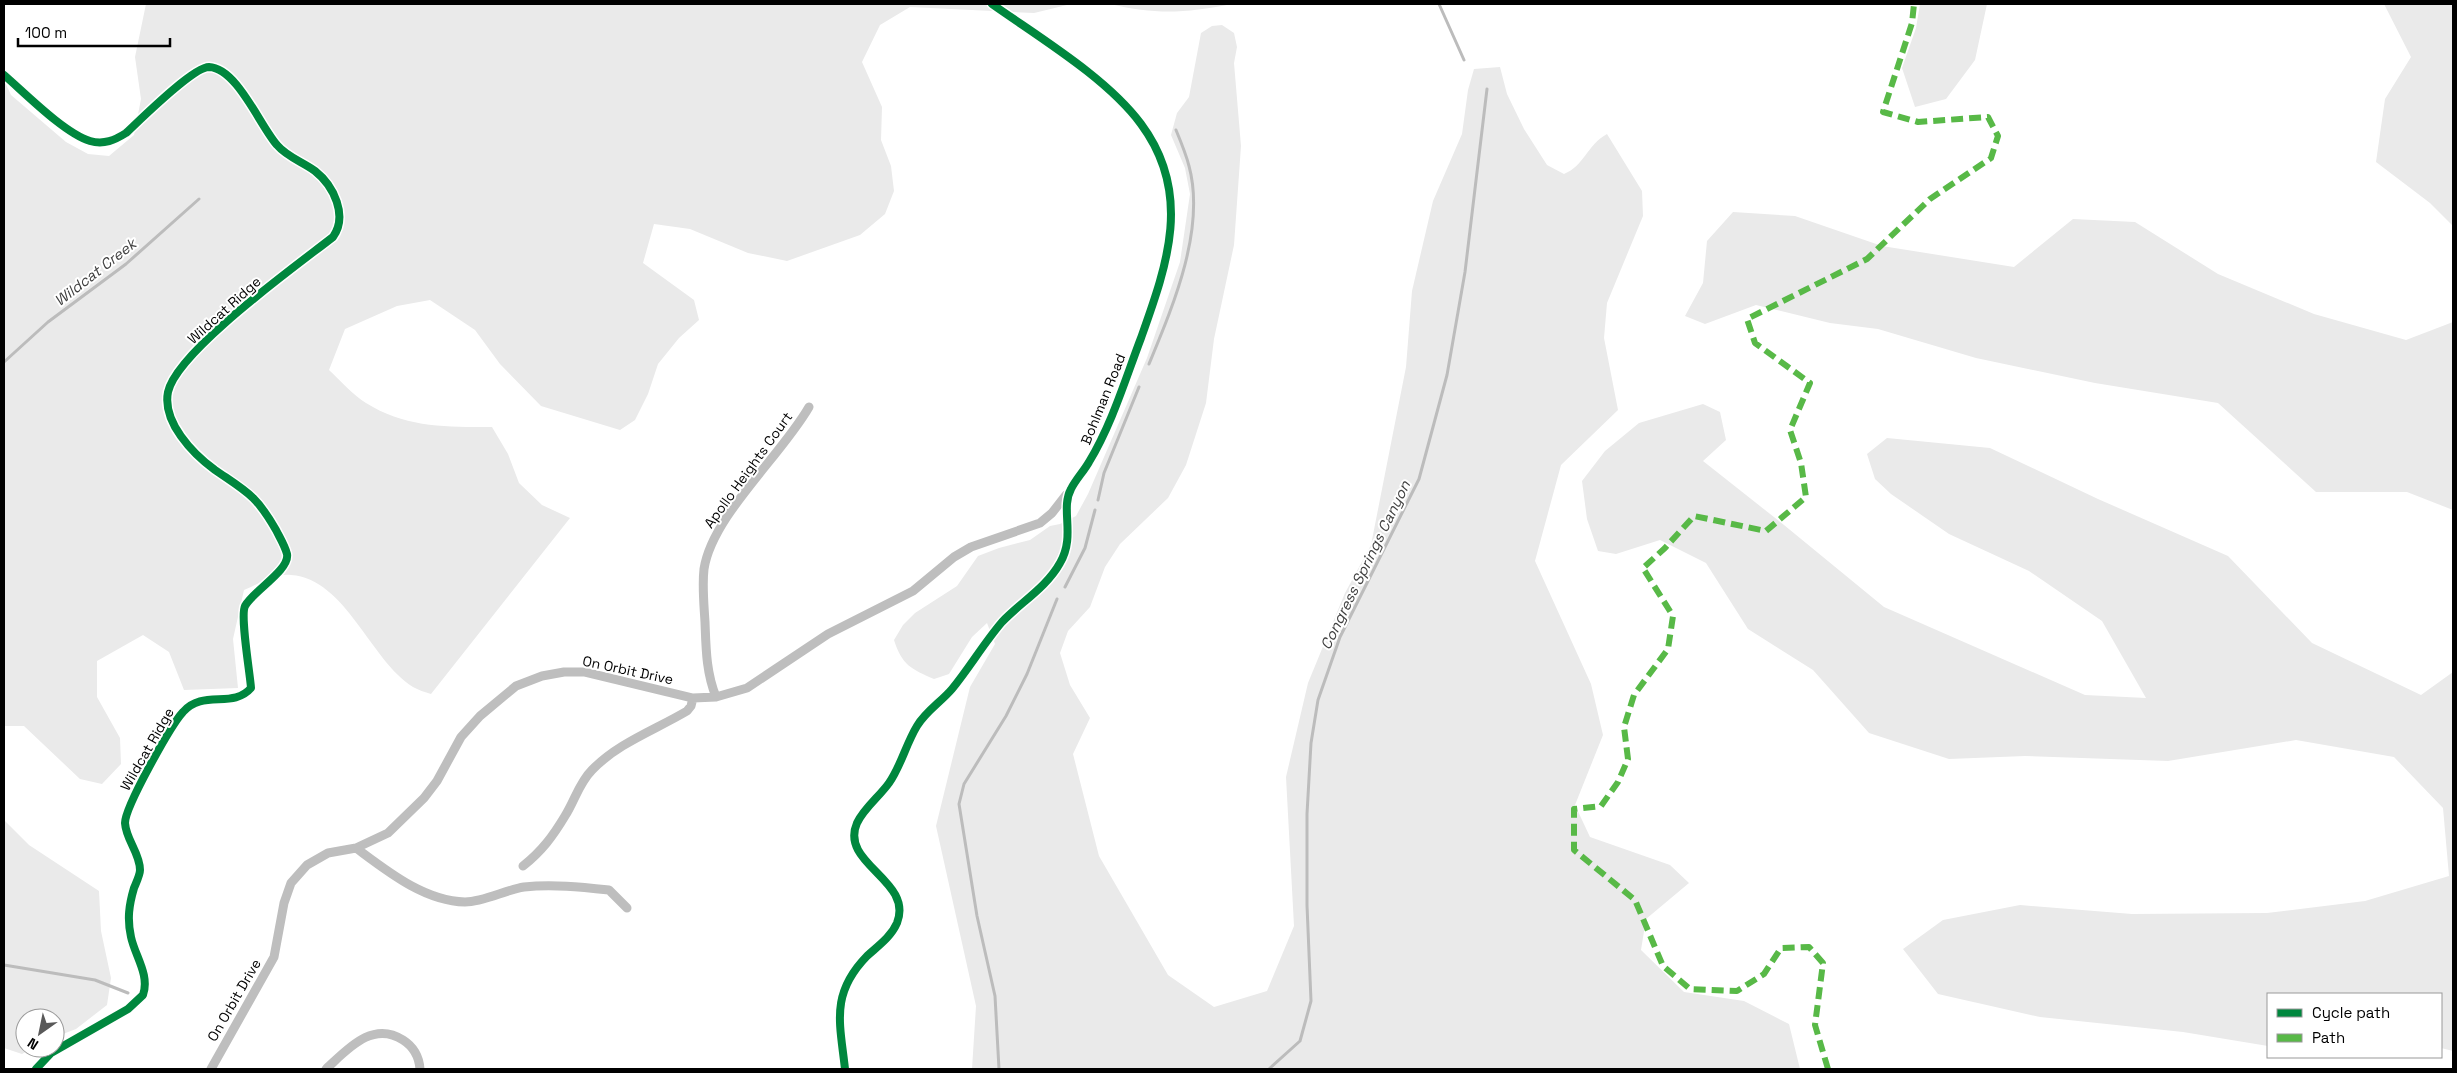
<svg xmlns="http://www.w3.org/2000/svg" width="2457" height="1073" font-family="'Space Grotesk',sans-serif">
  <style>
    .green { fill: #eaeaea }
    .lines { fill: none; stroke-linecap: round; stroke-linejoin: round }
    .stream { stroke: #bcbcbc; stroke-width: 3 }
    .minor { stroke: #bebebe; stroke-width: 9 }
    .quiet { stroke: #58b947; stroke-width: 6; stroke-dasharray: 12 6; stroke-linecap: butt }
    .cycleway-casing { stroke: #fff; stroke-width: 11 }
    .cycleway { stroke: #00873e; stroke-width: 8 }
    .labels { text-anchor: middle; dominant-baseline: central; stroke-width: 4; stroke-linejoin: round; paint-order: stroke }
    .street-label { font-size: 14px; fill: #000; stroke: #fff }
    .water-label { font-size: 15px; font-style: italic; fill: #404040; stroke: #fff }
  </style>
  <rect width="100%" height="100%" fill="#fff"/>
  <path class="green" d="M146 4H1084L1067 5 1034 13 910 7 880 25 862 62 882 107 881 140 891 166 894 191 885 214 860 235 787 261 748 253 690 229 654 224 643 263 694 300 699 320 679 338 658 364 648 394 635 420 620 430 541 406 500 364 475 330 430 300 397 306 345 329 329 370C341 381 353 395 366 403 406 428 446 427 492 427L508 454 519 483 542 505 570 518 431 694C425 692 418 690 413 687 370 660 346 579 291 575 276 573 258 584 244 590L233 639 238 688 184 690 169 652 143 635 97 661V697L120 738 121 764 102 784 80 779 24 726H4V80L11 95 66 142 88 154 109 156 134 135 141 99 135 57Z
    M1110 4H1232C1185 13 1157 15 1110 4Z
    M1920 4H1987L1975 60 1946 99 1915 107 1902 68 1916 28Z
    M2384 4H2453V226L2430 203 2376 162 2385 99 2411 57Z
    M1222 25 1234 33 1237 47 1234 63 1241 146 1234 245 1214 339 1206 403 1186 465 1168 498 1120 544 1105 567 1090 607 1068 631 1060 653 1070 685 1090 718 1073 754 1099 856 1168 975 1214 1007 1267 991 1294 926 1286 777 1308 683 1345 593 1371 545 1406 367 1412 291 1433 201 1462 134 1468 90 1474 69 1500 67 1507 94 1524 129 1547 165 1564 174C1584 166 1587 145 1607 134L1642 191 1643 216 1607 303 1604 338 1618 410 1561 465 1535 561 1591 684 1603 735 1575 805 1590 837 1670 865 1689 883 1646 919 1641 950 1684 992 1744 1001 1789 1024 1800 1069H972L976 1006 936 826 970 687 995 644 987 623 972 637 949 674 934 679C911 669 902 665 894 640L903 625 915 613 957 586 978 556 999 548 1030 540 1050 526 1060 524 1076 516 1088 494 1147 358 1180 262 1190 194 1185 168 1171 135 1177 113 1189 97 1201 33 1212 26Z
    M1733 212 1795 216 1882 246 2014 267 2073 219 2135 222 2218 274 2314 314 2406 340 2453 322V510L2407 492H2316L2218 403 2095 383 1976 358 1878 329 1830 323 1756 305 1705 324 1685 316 1703 283 1707 241Z
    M1703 404 1720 412 1726 440 1703 461 1784 525 1884 607 2085 695 2146 698 2102 621 2029 571 1949 534 1891 494 1875 479 1867 454 1887 438 1990 448 2098 499 2228 556 2312 643 2421 695 2453 672V1051L2441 1048V994H2268V1046L2183 1032 2040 1017 1938 994 1903 949 1943 920 2020 905 2132 914 2267 913 2365 901 2449 876 2443 808 2394 757 2296 740 2168 761 2025 756 1949 759 1869 733 1813 670 1748 629 1706 563 1660 540 1616 554 1598 551 1587 519 1582 481 1605 451 1639 423Z
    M4 820 29 845 99 891 101 931 111 978 107 1005 76 1029 55 1037V1018H25V1048H33L22 1054 4 1048Z"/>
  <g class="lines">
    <path class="stream" d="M1439 4 1464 60
      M4 362 48 322 126 264 199 199
      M1149 364C1173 306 1206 229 1189 166 1186 154 1181 142 1176 130
      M1098 500 1104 473 1139 387
      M1065 587 1085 548 1095 510
      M4 965 95 980 128 993
      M999 1069 995 996 977 916 959 804 964 784 1006 716 1027 674 1057 599
      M1269 1069 1300 1041 1311 1001 1307 905V814L1311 743 1318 700 1340 637 1419 479 1447 375 1465 272 1487 89"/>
    <path class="minor" d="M4 75C25 93 64 133 90 141 104 145 115 140 126 133 140 120 193 67 209 67 237 68 260 126 277 145 287 157 303 162 315 171 334 186 348 216 333 237 296 266 177 351 168 392 162 422 193 454 215 470 247 492 256 495 276 530 280 538 285 546 287 554 290 570 253 591 245 606 240 616 250 673 251 688 233 709 203 689 183 712 171 725 125 807 125 823 126 840 140 853 140 870 140 875 136 883 134 888 129 905 127 919 131 937 135 956 150 975 143 995L128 1009 51 1053 36 1069
      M716 697C706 672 706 648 705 622 704 605 702 586 704 569 712 516 781 456 809 407
      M356 848C387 871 424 901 465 902 484 902 505 890 524 887 552 884 581 887 609 890L627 908
      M523 866C542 851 553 836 565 816 575 800 579 783 592 770 618 743 655 730 687 711L691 706 693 698
      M211 1069 274 957 284 903 291 883 307 865 328 853 356 848 388 833 424 798 437 781 461 737 480 716 516 686 542 676 564 672H585L693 698 716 697 747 688 828 634 913 591 954 557 971 547 1040 523 1052 513 1066 495
      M326 1069C347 1050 372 1020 403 1040 414 1047 419 1056 420 1069
      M845 1069C840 1023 830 994 867 956 878 946 891 937 897 923 914 880 839 864 857 823 864 808 879 797 889 783 901 766 906 744 917 726 926 711 941 702 952 689 970 667 984 643 1002 622 1021 602 1046 588 1060 563 1076 536 1060 509 1071 489 1076 479 1084 471 1089 462 1112 424 1125 380 1141 338 1167 265 1193 194 1141 124 1107 78 1040 38 992 4"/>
    <path class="quiet" d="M1828 1069 1815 1025 1823 963 1809 947 1781 948 1764 974 1737 991 1690 989 1663 966 1635 900 1574 850V809L1601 806 1618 782 1628 759 1624 727 1634 695 1668 649 1673 616 1643 568 1665 548 1694 516 1766 531 1806 497 1801 463 1790 430 1810 383 1755 343 1747 319 1867 259 1930 199 1991 158 1998 136 1988 117 1918 122 1883 112 1912 23 1914 4"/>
    <defs>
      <path id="cycleway" d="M4 75C25 93 64 133 90 141 104 145 115 140 126 133 140 120 193 67 209 67 237 68 260 126 277 145 287 157 303 162 315 171 334 186 348 216 333 237 296 266 177 351 168 392 162 422 193 454 215 470 247 492 256 495 276 530 280 538 285 546 287 554 290 570 253 591 245 606 240 616 250 673 251 688 233 709 203 689 183 712 171 725 125 807 125 823 126 840 140 853 140 870 140 875 136 883 134 888 129 905 127 919 131 937 135 956 150 975 143 995L128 1009 51 1053 36 1069
        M845 1069C840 1023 830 994 867 956 878 946 891 937 897 923 914 880 839 864 857 823 864 808 879 797 889 783 901 766 906 744 917 726 926 711 941 702 952 689 970 667 984 643 1002 622 1021 602 1046 588 1060 563 1076 536 1060 509 1071 489 1076 479 1084 471 1089 462 1112 424 1125 380 1141 338 1167 265 1193 194 1141 124 1107 78 1040 38 992 4"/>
    </defs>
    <use href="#cycleway" class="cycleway-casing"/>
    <use href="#cycleway" class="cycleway"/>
  </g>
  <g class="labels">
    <g class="street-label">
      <text transform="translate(224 310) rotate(-42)">Wildcat Ridge</text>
      <text transform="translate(1103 399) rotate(-68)">Bohlman Road</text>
      <text transform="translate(748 470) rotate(-54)">Apollo Heights Court</text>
      <text transform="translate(628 670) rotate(12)">On Orbit Drive</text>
      <text transform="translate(147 749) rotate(-60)">Wildcat Ridge</text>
      <text transform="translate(234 1000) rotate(-60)">On Orbit Drive</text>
    </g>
    <g class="water-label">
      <text transform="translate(95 272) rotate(-38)">Wildcat Creek</text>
      <text transform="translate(1365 565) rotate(-64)">Congress Springs Canyon</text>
    </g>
  </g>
  <rect width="2457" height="1073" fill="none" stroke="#000000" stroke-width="10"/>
  <rect x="2267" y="993" width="175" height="65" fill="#ffffff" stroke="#999999"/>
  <rect x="2277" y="1009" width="25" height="8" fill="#00873e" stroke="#999999"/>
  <text x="2312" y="1018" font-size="15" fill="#000000">Cycle path</text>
  <rect x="2277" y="1034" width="25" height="8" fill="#58b947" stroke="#999999"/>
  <text x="2312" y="1043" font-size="15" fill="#000000">Path</text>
  <g transform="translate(40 1033) rotate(213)"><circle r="24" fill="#ffffff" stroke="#999999"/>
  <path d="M0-4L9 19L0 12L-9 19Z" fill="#595959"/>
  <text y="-8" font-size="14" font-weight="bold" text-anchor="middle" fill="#000000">N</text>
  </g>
  <path d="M18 38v8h152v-8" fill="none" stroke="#000000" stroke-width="2.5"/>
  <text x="25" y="38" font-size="15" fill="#000000" stroke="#ffffff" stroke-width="4" paint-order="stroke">100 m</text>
</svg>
